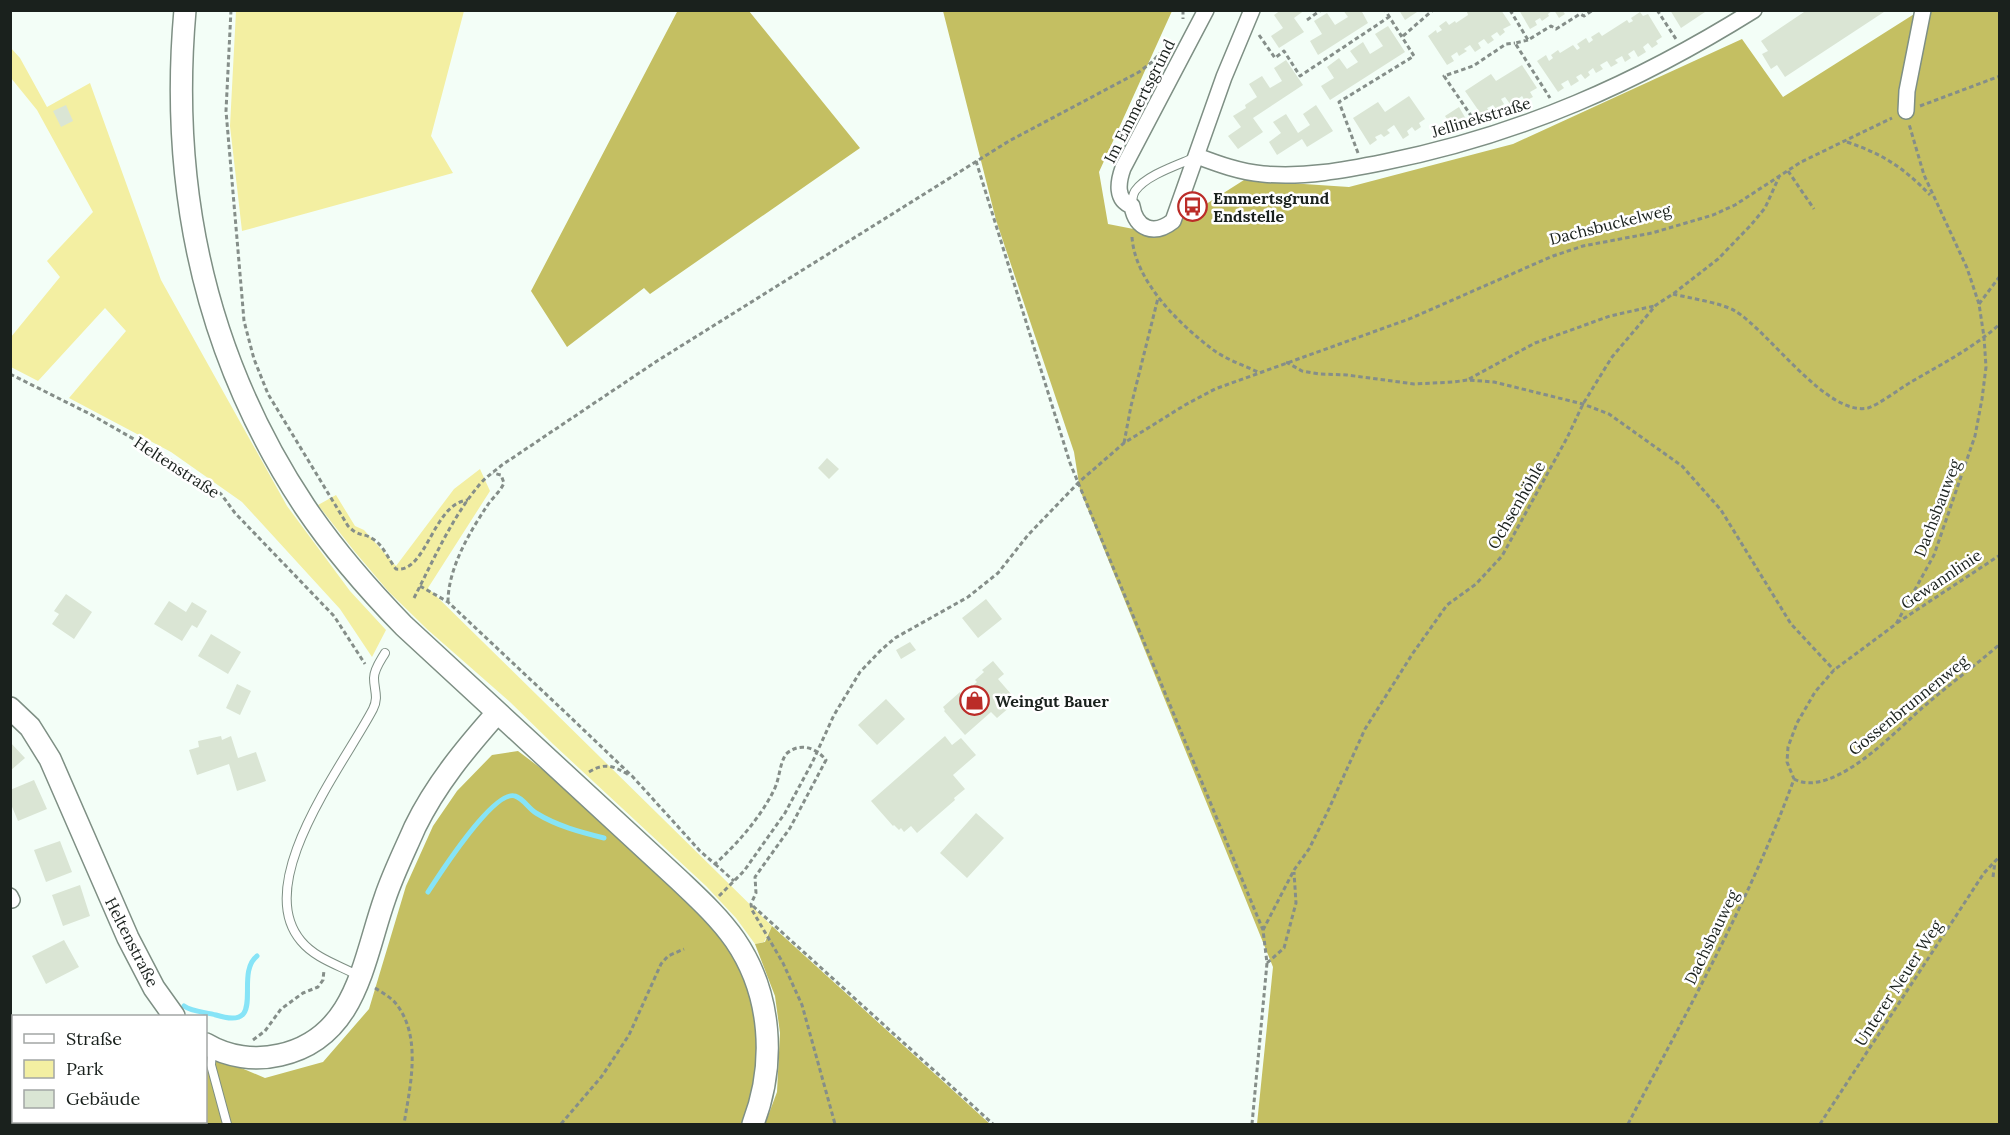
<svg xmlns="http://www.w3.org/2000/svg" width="2010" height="1135" font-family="Lora,serif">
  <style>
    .green { fill: #f3efa2 }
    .forest { fill: #c4bf62 }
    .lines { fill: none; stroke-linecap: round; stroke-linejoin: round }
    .stream { stroke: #86e4f7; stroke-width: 5 }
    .building { fill: #dae5d4 }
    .lane-casing { stroke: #7e8f84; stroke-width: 10 }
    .street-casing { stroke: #7e8f84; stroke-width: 18 }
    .secondary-casing { stroke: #7e8f84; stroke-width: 24 }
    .path { stroke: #858e89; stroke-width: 3; stroke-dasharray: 4.5 3; stroke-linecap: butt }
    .lane { stroke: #fff; stroke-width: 8 }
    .street { stroke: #fff; stroke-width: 15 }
    .secondary { stroke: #fff; stroke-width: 21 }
    .labels { text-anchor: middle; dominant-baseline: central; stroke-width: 5; stroke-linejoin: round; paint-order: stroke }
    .street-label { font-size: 16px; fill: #1a211d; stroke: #fff }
    .poi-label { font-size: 16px; font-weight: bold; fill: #1a211d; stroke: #fff; text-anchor: start }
  </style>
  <rect width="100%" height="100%" fill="#f3fef7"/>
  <path class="green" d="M236 11H464L431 136 453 173 242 231 230 126Z
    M10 47 20 58 47 107 90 83 161 280 287 506 350 591 386 630 372 657 340 609 242 502 171 452 69 398 126 331 105 308 38 381 11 367V337L60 277 47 261 93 212 37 110 11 78Z
    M480 469 490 491 428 588 772 926 764 942 755 944 736 918 706 886 553 744 510 702 428 630 389 592 355 552 318 505 336 495 355 526 364 530 396 566 454 489Z"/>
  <path class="forest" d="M678 10 749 11 860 148 650 294 644 288 567 347 531 291Z
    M943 11H1172L1099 172 1108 224 1159 234 1244 180 1349 187 1513 144 1742 39 1783 97 1919 11H1999V1124H1257L1273 967 1080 490 1074 452 996 220Z
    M518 751 563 785 704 908 739 962 757 1008 756 1083 741 1124H11L10 1029 14 1034V1122H206V1053L265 1078 323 1062 369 1009 406 886 433 826 457 791 492 755Z
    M772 926 990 1124H765L777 1092 780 1033 775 996 755 944 765 942Z"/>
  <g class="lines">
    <path class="stream" d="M428 892C439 875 494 789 515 796 523 798 529 809 536 813 557 826 580 832 604 838
      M184 1006C192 1012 206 1012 216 1015 269 1032 233 975 257 956"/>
  </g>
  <path class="building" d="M1281 10H1305L1294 18 1304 32 1279 48 1271 36 1283 28 1274 15Z
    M1343 10H1361L1368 23 1318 55 1310 41 1322 34 1314 21 1327 13 1335 25 1348 17Z
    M1399 10H1420L1405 20Z
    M1469 10H1476L1477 12 1480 10H1501L1511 25 1503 29 1505 32 1500 36 1497 32 1491 36 1494 40 1488 44 1484 39 1478 43 1481 48 1475 52 1470 45 1464 49 1467 51 1459 56 1457 52 1451 56 1454 61 1447 65 1428 36 1436 30 1437 33 1442 30 1439 26 1446 21 1449 25 1455 21 1456 23 1468 15 1467 12Z
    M1519 10H1553L1548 14 1549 16 1542 21 1540 18 1535 21 1537 25 1530 29Z
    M1554 10H1562L1565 14 1559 18Z
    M1670 10H1708L1681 28Z
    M1807 10H1887L1785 77 1777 65 1771 69 1762 54 1768 51 1761 41Z
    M1640 12 1643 16 1648 14 1662 37 1656 41 1658 44 1652 48 1648 43 1643 47 1646 52 1638 57 1634 50 1628 54 1631 58 1625 62 1622 56 1615 60 1618 63 1611 67 1607 61 1600 65 1603 69 1596 73 1593 68 1588 72 1590 75 1585 79 1581 74 1576 77 1579 81 1571 86 1568 80 1561 84 1564 88 1558 92 1537 61 1546 55 1549 61 1553 58 1551 55 1558 50 1560 53 1573 45 1577 50 1580 48 1577 44 1586 38 1589 43 1593 40 1591 37 1599 32 1602 36 1627 20 1629 23 1633 21 1631 18Z
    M1388 26 1405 52 1330 100 1321 86 1334 78 1327 67 1339 58 1347 69 1358 62 1350 51 1363 42 1370 54 1383 46 1375 34Z
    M1286 60 1303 85 1253 118 1263 132 1238 149 1228 136 1241 127 1233 116 1246 108 1245 105 1257 97 1249 84 1262 76 1270 88 1282 81 1274 68Z
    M1522 65 1537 88 1530 92 1533 97 1525 101 1522 96 1518 99 1520 103 1513 108 1505 97 1501 99 1504 104 1496 109 1493 105 1487 108 1490 113 1483 117 1465 91 1491 74 1496 81Z
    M1409 96 1425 119 1419 123 1421 127 1415 131 1412 127 1407 131 1409 135 1403 139 1394 125 1387 130 1390 133 1384 137 1381 134 1375 137 1377 140 1370 145 1353 118 1378 102 1385 112Z
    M66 105 73 121 61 127 53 111Z
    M1316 105 1333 131 1307 147 1302 139 1277 155 1269 142 1281 133 1273 122 1286 114 1298 133 1310 125 1303 114Z
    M1459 107 1466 119 1453 128 1445 116Z
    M827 458 839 469 829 479 818 468Z
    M66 594 92 612 74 639 52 624 59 614 54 611Z
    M986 599 1002 619 978 638 962 618Z
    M169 601 186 612 192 602 207 611 197 628 192 625 182 641 154 624Z
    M211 634 241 652 228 674 198 656Z
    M910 642 916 650 901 659 896 650Z
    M993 661 1004 674 998 679 1017 701 997 718 991 712 965 735 944 711 945 710 943 707 960 692 962 695 977 682 975 680 984 672 982 670Z
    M237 684 251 691 240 715 226 708Z
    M886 699 905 719 877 745 858 725Z
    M221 736 222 740 231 736 238 758 256 752 266 781 237 791 229 764 197 775 189 750 199 747 198 741Z
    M945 736 952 745 961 738 976 755 953 775 965 789 954 798 955 800 917 833 911 826 904 832 901 828 899 830 894 825 893 826 871 801Z
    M10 742 25 758 10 771Z
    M34 780 47 809 18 821 10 802V790Z
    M976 813 1004 838 967 878 940 853Z
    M60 841 72 872 46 882 34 850Z
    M80 885 90 916 63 926 52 895Z
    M64 940 79 967 46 984 32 956Z"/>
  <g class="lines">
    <defs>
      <path id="lane" d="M1132 206C1132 201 1132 196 1135 191 1146 175 1178 165 1196 157
        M359 976C339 965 316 959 301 941 251 882 345 763 373 709 379 697 374 690 374 678 374 669 381 660 385 653
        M212 1050 211 1065 227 1124"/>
      <path id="street" d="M1206 10 1123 168C1118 182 1115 200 1132 206 1136 229 1154 236 1173 221L1224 77 1252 10
        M1906 111 1907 91 1923 10
        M1197 156C1218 164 1240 172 1263 174 1304 178 1345 170 1385 162 1520 135 1637 83 1754 10
        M10 896 12 900"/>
      <path id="secondary" d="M185 10C169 190 205 356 305 507 334 550 368 589 404 626L678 879C698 898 719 917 735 940 772 994 776 1064 753 1124
        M10 708 30 727 50 759 128 938 154 988 174 1016
        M206 1044C228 1057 255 1061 280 1055 357 1038 363 960 385 898 393 874 405 850 415 827 436 784 466 748 497 713"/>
    </defs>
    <use href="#lane" class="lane-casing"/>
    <use href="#street" class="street-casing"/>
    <use href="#secondary" class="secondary-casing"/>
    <path class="path" d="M231 10 226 111 242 297 244 321 254 359 268 394 348 526C360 538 363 532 373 539 384 546 388 559 396 569 427 573 433 503 468 500
      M1183 10V19
      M1510 10 1528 40 1551 26 1556 29 1580 14 1584 16 1593 10
      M1657 10 1676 39
      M1307 20 1321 10
      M1259 35 1275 58 1284 51 1300 76 1389 17
      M1403 36 1433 10
      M1528 40 1515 43 1550 98
      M1920 106 2000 76
      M1476 123 1444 76 1473 66 1506 44 1515 43
      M1847 142C1883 154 1904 168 1930 195
      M1358 153 1339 102 1414 56 1385 10
      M976 161 1070 463 1263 930 1267 963 1252 1124
      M1788 171 1814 209
      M1132 237C1135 281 1178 323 1212 349 1225 359 1243 365 1258 372
      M1673 294C1689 298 1722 303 1735 311 1769 331 1827 417 1868 408 1878 405 1901 388 1911 382 1942 364 1973 348 2000 324
      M1979 304 2000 276
      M1286 362 1302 371 1319 374 1347 375 1414 384 1454 382 1467 380 1494 382 1583 404 1609 414 1682 466 1721 510 1791 624 1834 670
      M10 374 90 414 174 462 221 494 235 513 334 616 365 664
      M1469 379 1535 343 1610 316 1654 306
      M1124 443 1131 406 1158 298
      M420 586 448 602 566 713 633 777 700 851 715 864C738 843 760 818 774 790 780 778 779 765 786 754 800 742 815 747 826 760L790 828 755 877 756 893 751 904 752 910 783 963 802 1005 835 1124
      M414 598C434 559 452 517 480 484 487 476 495 471 502 465L657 361 1009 141 1139 72 1152 62 1171 41
      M448 602C448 569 469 533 487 506 492 498 500 492 504 483L501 475 493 473
      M1897 623 2000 555
      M589 772C605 762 614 766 629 775
      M1794 779C1834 800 1899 727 1928 703 1951 683 1976 665 2000 644
      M715 864 734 881
      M1993 877 1995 862
      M719 896 744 871 785 813 812 763 834 715 860 672 880 651 895 638 968 597 998 573 1028 535 1079 482 1124 443 1185 405 1215 389 1409 319 1553 256 1583 246 1652 233 1713 215 1735 205 1801 162 1892 118
      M753 906 993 1124
      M1263 930 1294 870 1309 849 1327 813 1365 729 1413 653 1447 605 1476 584 1502 556 1567 438 1583 404 1612 357 1656 305 1673 294 1718 259 1751 225 1765 208 1779 177
      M1267 963 1284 948 1296 903 1294 872
      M375 988C383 993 392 998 397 1005 422 1038 410 1087 404 1124
      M253 1040 265 1031 281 1009 303 993 318 987 323 980 324 970
      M561 1124 602 1076 629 1035 661 964 668 956 684 949
      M1628 1124C1687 1011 1750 900 1794 779L1787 762 1788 747 1797 723 1815 692 1834 670 1896 624 1934 555 1975 436 1982 399 1986 367 1984 337 1979 304 1967 268 1924 175 1909 124
      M1820 1124 1984 873 2000 856"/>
    <use href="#lane" class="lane"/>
    <use href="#street" class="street"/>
    <use href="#secondary" class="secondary"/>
  </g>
  <defs>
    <symbol id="bus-ring" viewBox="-11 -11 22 22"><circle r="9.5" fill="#fff" stroke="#bb2c28" stroke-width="1.5"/><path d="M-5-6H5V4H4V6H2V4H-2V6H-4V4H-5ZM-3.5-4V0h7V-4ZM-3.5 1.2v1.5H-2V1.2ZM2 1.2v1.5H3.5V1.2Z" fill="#bb2c28"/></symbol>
    <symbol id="shop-ring" viewBox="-11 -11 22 22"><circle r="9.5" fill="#fff" stroke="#bb2c28" stroke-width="1.5"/><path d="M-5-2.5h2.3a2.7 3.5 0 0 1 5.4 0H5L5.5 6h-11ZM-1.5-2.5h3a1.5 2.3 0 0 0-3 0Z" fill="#bb2c28"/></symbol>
  </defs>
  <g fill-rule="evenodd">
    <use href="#bus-ring" x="1176" y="190" width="33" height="33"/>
    <use href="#shop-ring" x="958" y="684" width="33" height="33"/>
  </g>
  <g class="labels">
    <g class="street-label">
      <text transform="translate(1139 101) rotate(-63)">Im Emmertsgrund</text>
      <text transform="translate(1481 117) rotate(-17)">Jellinekstraße</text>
      <text transform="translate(1610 224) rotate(-14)">Dachsbuckelweg</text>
      <text transform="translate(177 467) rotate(33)">Heltenstraße</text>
      <text transform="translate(1516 505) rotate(-60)">Ochsenhöhle</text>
      <text transform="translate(1937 508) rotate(-69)">Dachsbauweg</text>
      <text transform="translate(1941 579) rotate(-34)">Gewannlinie</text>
      <text transform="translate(1908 705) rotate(-39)">Gossenbrunnenweg</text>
      <text transform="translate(1711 937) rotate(-64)">Dachsbauweg</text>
      <text transform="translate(132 942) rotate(63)">Heltenstraße</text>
      <text transform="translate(1898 983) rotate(-57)">Unterer Neuer Weg</text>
    </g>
    <g class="poi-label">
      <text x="1213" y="198">Emmertsgrund<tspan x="1213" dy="18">Endstelle</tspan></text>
      <text x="995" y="701">Weingut Bauer</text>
    </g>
  </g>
  <rect width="2010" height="1135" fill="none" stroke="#1a211d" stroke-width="24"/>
  <rect x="12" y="1015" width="195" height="108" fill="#ffffff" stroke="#a3a6a5" stroke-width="1.5"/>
  <rect x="24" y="1034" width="30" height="9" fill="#ffffff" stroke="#a3a6a5" stroke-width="1.5"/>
  <text x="66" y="1045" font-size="18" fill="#1a211d">Straße</text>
  <rect x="24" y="1060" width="30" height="18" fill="#f3efa2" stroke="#a3a6a5" stroke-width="1.5"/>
  <text x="66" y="1075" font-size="18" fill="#1a211d">Park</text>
  <rect x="24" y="1090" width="30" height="18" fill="#dae5d4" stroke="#a3a6a5" stroke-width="1.5"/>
  <text x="66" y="1105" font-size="18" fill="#1a211d">Gebäude</text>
</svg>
